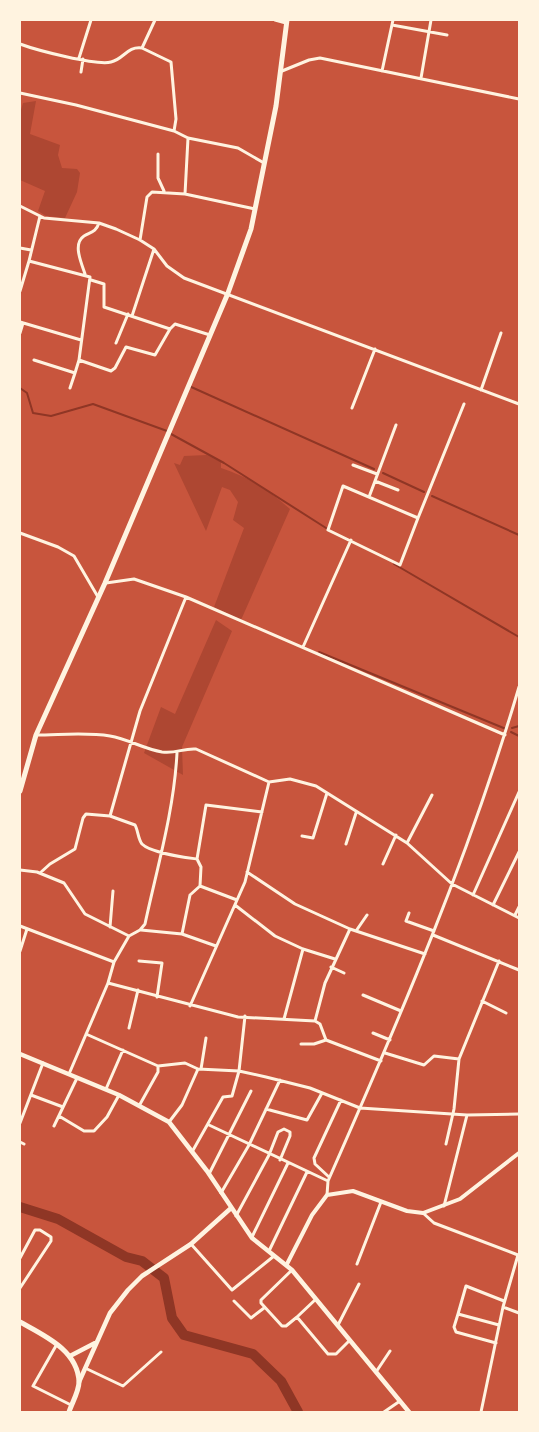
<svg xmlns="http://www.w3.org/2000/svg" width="539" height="1432" font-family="'Source Sans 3',sans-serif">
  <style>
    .green { fill: #ae4732 }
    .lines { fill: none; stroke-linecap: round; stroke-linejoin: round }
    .stream { stroke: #8f3625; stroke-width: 2 }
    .river { stroke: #8f3625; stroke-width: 10 }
    .minor { stroke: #fff3e0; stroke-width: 3 }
    .tertiary { stroke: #fff3e0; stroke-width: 4 }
    .secondary { stroke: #fff3e0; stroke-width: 4.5 }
    .primary { stroke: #fff3e0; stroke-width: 5 }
  </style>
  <rect width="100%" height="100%" fill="#c8553d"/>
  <path class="green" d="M36 101 30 134 60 145 58 155 62 168 77 169 80 173 77 192 65 218 46 216 38 211 45 191 20 180V113L23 103Z
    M207 455 221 462V468C250 478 267 489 290 509L241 620 214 607 244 528 233 520 238 502 230 490 222 487 206 531 174 463 180 465 184 456Z
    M216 620 232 631 182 747 183 775 144 753 161 707 175 714Z"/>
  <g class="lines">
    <path class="stream" d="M189 386 374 469
      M20 388 27 393 33 413 51 416 93 404 167 431
      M171 434 224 463 326 528
      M383 473 424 492
      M432 496 519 535
      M394 564 519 637
      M319 652 506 729
      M512 728 519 726
      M511 732 519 736"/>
    <path class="river" d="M20 1207 58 1219 126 1257 142 1261 164 1278 172 1318 184 1335 253 1354 281 1381 298 1412"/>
    <path class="minor" d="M155 20 142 48 171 62 176 119 174 131 188 138 238 148 264 163
      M275 20 286 23
      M392 25 447 35
      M20 44C36 50 97 66 111 62 124 59 127 46 142 48
      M79 58 91 20
      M282 71 309 60 320 58 519 99
      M382 71 393 20
      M81 72 83 59
      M421 78 431 20
      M20 93 76 105 174 131
      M158 154V178L164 191
      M185 194 188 138
      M20 206 44 218 99 223 116 229 140 240 154 249 167 266 184 278 519 404
      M40 216 29 261 90 277 79 360 111 371 115 368 126 347 155 355 170 329 175 324 210 335
      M140 240 147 197 152 192 185 194 255 209
      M20 248 31 250
      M85 274C82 264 72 244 84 236 91 232 96 232 99 223
      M91 280 104 284V307L170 329
      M20 291 29 261
      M132 316 154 249
      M20 322 81 340
      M20 333 23 323
      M116 343 128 314
      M34 360 75 373 79 360
      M70 388 75 373
      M481 390 501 333
      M352 408 375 349
      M353 465 377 474
      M375 481 398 490
      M343 486 418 518 400 565 328 530Z
      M369 497 396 425
      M418 518 464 404
      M20 533 58 547 74 556 98 597
      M106 583 134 579 186 597 505 735
      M303 647 351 540
      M36 735C60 735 86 732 110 736 128 739 144 749 162 752 176 754 183 748 196 749L269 782
      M269 782 290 779 316 786 407 843 452 884 519 918
      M110 816 140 711 186 597
      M302 836 313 838 327 793
      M407 843 432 795
      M346 844 356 813
      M197 859 206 805 262 812
      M383 864 396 835
      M20 870 37 872 64 883 85 914 129 936 140 930 145 924C157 868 174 811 177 753
      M247 872 295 904 350 929 425 954
      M40 873 50 864 75 849 83 818 86 814 110 816 135 825C138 830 138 839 142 844 151 853 183 857 197 859L201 867 200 886 237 900
      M473 895 519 792
      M235 905 275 936 303 949 335 959
      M493 905 519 852
      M409 913 406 921 434 931
      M515 915 519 907
      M20 926 114 962
      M110 927 113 891
      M141 930 182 934 216 946
      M356 931 367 915
      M182 934 190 895 200 886
      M433 935 519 970
      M129 936 114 962 108 983 238 1017 315 1021
      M20 951 27 929
      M139 961 162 963 157 997
      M331 967 344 973
      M363 995 401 1011
      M482 1001 506 1013
      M190 1006 245 882 269 782
      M284 1019 303 949
      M129 1028 138 990
      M373 1033 390 1040
      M86 1034 158 1066V1072L139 1106
      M326 1040 320 1024 315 1021 325 983 350 929
      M301 1044H314L326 1040 381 1061
      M385 1053 424 1065 434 1056 459 1059
      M158 1066 185 1063 198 1069
      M201 1069 206 1038
      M69 1074 108 983
      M106 1089 123 1050
      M31 1095 63 1107
      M266 1109 307 1120 322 1093
      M59 1116 84 1131H94L107 1117 119 1095
      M169 1122 182 1105 198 1069 239 1071 266 1077 310 1088 360 1108 467 1115 519 1114
      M20 1123 43 1063
      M209 1125 328 1181
      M54 1126 77 1078
      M20 1142 24 1144
      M446 1144 454 1109 459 1059 499 961
      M192 1152 223 1097 232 1096 239 1071 245 1016
      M209 1174 251 1091
      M329 1177 315 1164 314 1158 341 1100
      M221 1193 249 1145 280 1080
      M327 1195 328 1181C399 1020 469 857 519 687
      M444 1206 467 1115
      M423 1213 434 1223 518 1255
      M236 1216 269 1155 278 1132 284 1129 290 1132V1136L280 1160
      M252 1237 288 1163
      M191 1244 232 1290 274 1256
      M269 1251 307 1172
      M20 1258 35 1230H40L51 1237V1241L20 1288
      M357 1264 381 1202
      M292 1270 261 1300V1303L282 1326H286L297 1317
      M316 1299 297 1317 328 1354H336L350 1340
      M234 1301 251 1318 264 1308
      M503 1307 519 1313
      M458 1314 454 1327 456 1332 496 1343
      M338 1325 359 1284
      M499 1325 458 1314 466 1286 504 1301
      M57 1344 33 1386 71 1405
      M85 1368 123 1386 161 1352
      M376 1372 390 1351
      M384 1412 400 1401
      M481 1412 503 1307 518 1255"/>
    <path class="tertiary" d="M287 1264 312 1215 327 1195 353 1191 407 1211 423 1213 460 1199 519 1153"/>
    <path class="secondary" d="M20 1054 119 1095 169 1122 207 1171 252 1238 292 1270 409 1412
      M70 1356 95 1343
      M79 1382 110 1313 128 1290 142 1276 191 1244 230 1209"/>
    <path class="primary" d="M20 791 36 735 105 583 228 293 251 229 276 106 287 20
      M20 1322C43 1335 78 1350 79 1382 79 1391 72 1403 69 1412"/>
  </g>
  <rect width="539" height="1432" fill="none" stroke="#fff3e0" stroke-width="42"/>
</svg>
